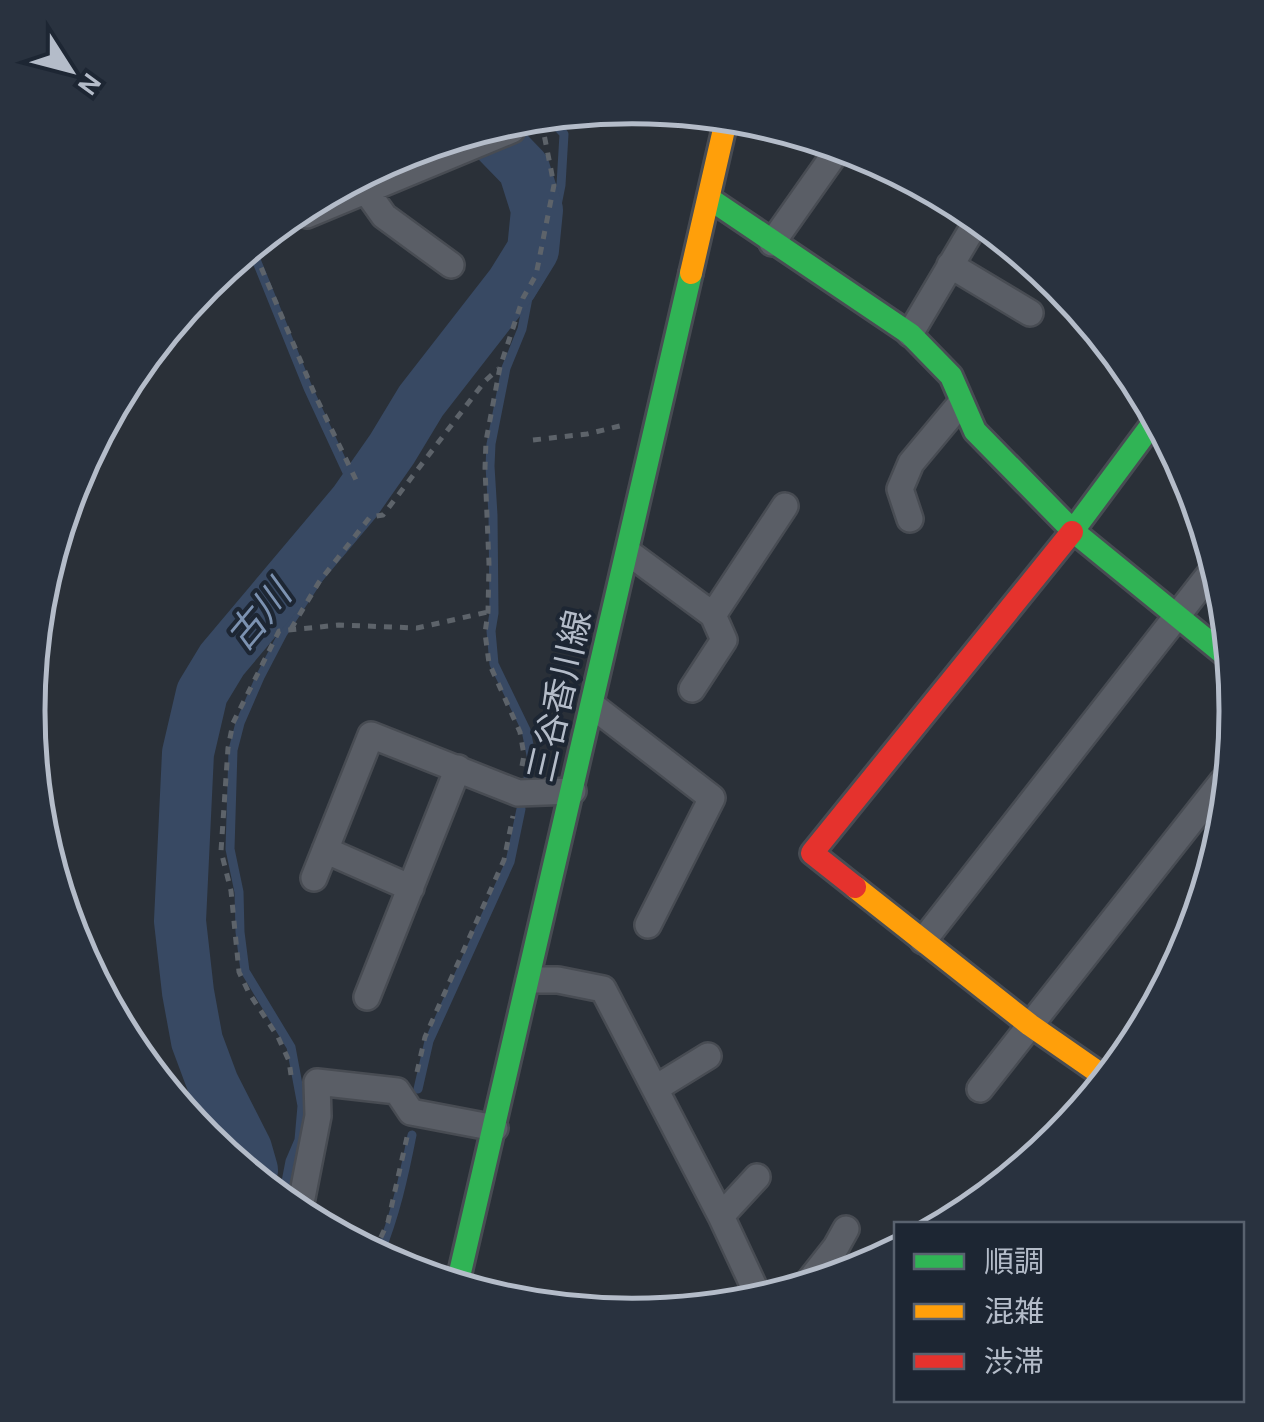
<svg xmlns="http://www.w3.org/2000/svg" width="1264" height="1422" font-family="Karla,'Noto Sans JP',sans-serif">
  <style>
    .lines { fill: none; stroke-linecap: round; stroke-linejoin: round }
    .stream { stroke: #384963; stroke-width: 9 }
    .river { stroke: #384963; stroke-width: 52 }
    .street-casing { stroke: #484c53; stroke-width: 30 }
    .fast-casing { stroke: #484c53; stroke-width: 28 }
    .slow-casing { stroke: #484c53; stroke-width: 28 }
    .jam-casing { stroke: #484c53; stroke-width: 28 }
    .path { stroke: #5d636a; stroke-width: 5; stroke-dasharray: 8 8; stroke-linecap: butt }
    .street { stroke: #5a5e66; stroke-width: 25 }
    .fast { stroke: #30b455; stroke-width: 22 }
    .slow { stroke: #ff9f0a; stroke-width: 22 }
    .jam { stroke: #e5322d; stroke-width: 22 }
    .labels { text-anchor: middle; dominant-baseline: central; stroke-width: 8; stroke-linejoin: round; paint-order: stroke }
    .street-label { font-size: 35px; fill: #b4bcc9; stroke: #1d2633 }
    .water-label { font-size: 38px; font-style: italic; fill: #7c92b1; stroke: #1d2633 }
    .rim { fill: none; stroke: #b4bcc9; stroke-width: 5 }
  </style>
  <rect width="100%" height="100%" fill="#2a3038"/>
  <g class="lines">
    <path class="stream" d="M257 262 308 388 358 496 361 514 283 633 260 677 240 723 233 750 230 849 239 892 240 932 245 971 291 1047 302 1106 299 1140 290 1161 284 1192
      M527 783 532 760 526 730 494 664 491 631 494 613 493 515 490 466 491 444 506 368 522 329 528 298 540 279 549 245 561 185 564 134 555 124
      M418 1089 429 1041 510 862 521 809
      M379 1255C395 1216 404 1176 412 1135"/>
    <path class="river" d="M252 1170 246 1149 213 1084 197 1041 188 992 180 921 188 753 202 693 222 660 355 502 392 449 421 401 512 284 533 250 537 210 524 169 491 135"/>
    <defs>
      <path id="street" d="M367 192 384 216 451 265
        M307 215 512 130
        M772 243 839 148
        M950 265 1030 313
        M910 334 974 226
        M910 519 900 489 911 463 961 403
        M629 553 713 615 724 640 692 689
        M713 615 785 506
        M593 706 712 798 648 925
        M325 850 411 888
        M314 878 371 735 518 793 573 791
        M923 941 1209 575
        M529 980H558L603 989 721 1216 756 1291
        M367 997 458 768
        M656 1088 708 1056
        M980 1089 1222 782
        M301 1203 318 1116 317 1082 397 1091 411 1112 495 1128
        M721 1216 757 1177
        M810 1280 836 1247 846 1229"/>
      <path id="fast" d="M710 199 910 334 951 376 975 431 1073 531 1225 655
        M1072 532 1153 423
        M458 1281 691 273"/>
      <path id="slow" d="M691 273 725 125
        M855 887 1030 1025 1102 1075"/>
      <path id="jam" d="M855 887 812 853 1072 532"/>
    </defs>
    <use href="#street" class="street-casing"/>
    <use href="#fast" class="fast-casing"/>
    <use href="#slow" class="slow-casing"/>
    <use href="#jam" class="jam-casing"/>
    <path class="path" d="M255 253 315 395 357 482
      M533 440 587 434 624 425
      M291 629 319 582 370 517 383 515 485 381 498 369
      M522 766 524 755 520 732 489 663 485 633 488 612 489 564 485 468 486 441 500 367 523 298 536 275 554 185 542 124
      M417 1072 425 1037 504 860 513 816
      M291 1075 289 1061 278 1037 249 993 239 972 231 891 221 851 228 748 233 723 279 631 339 625 417 628 488 612
      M374 1252 388 1222 407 1137"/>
    <use href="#street" class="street"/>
    <use href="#fast" class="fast"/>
    <use href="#slow" class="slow"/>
    <use href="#jam" class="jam"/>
  </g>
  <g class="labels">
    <g class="street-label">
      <text transform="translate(560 696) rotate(-77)">三谷香川線</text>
    </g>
    <g class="water-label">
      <text transform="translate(259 616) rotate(-50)">古川</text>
    </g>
  </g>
  <path d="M0 0H1264V1422H0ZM45 711a587 587 0 1 1 1174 0a587 587 0 1 1-1174 0Z" fill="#29323f" fill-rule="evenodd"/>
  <path class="rim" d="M45 711a587 587 0 1 1 1174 0a587 587 0 1 1-1174 0Z"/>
  <rect x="894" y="1222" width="350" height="180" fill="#1d2633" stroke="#59626f" stroke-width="2.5"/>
  <rect x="914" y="1254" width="50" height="15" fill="#30b455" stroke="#59626f" stroke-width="2.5"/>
  <text x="984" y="1272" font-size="30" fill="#b4bcc9">順調</text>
  <rect x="914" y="1304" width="50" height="15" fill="#ff9f0a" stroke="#59626f" stroke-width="2.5"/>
  <text x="984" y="1322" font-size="30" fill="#b4bcc9">混雑</text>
  <rect x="914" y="1354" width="50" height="15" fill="#e5322d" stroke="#59626f" stroke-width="2.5"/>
  <text x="984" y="1372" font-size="30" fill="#b4bcc9">渋滞</text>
  <g transform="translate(70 70) rotate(126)" stroke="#1d2633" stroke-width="8" paint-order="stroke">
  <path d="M0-8L18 38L0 25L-18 38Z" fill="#b4bcc9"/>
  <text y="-15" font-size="28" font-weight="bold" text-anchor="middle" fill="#b4bcc9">N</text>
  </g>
</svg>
